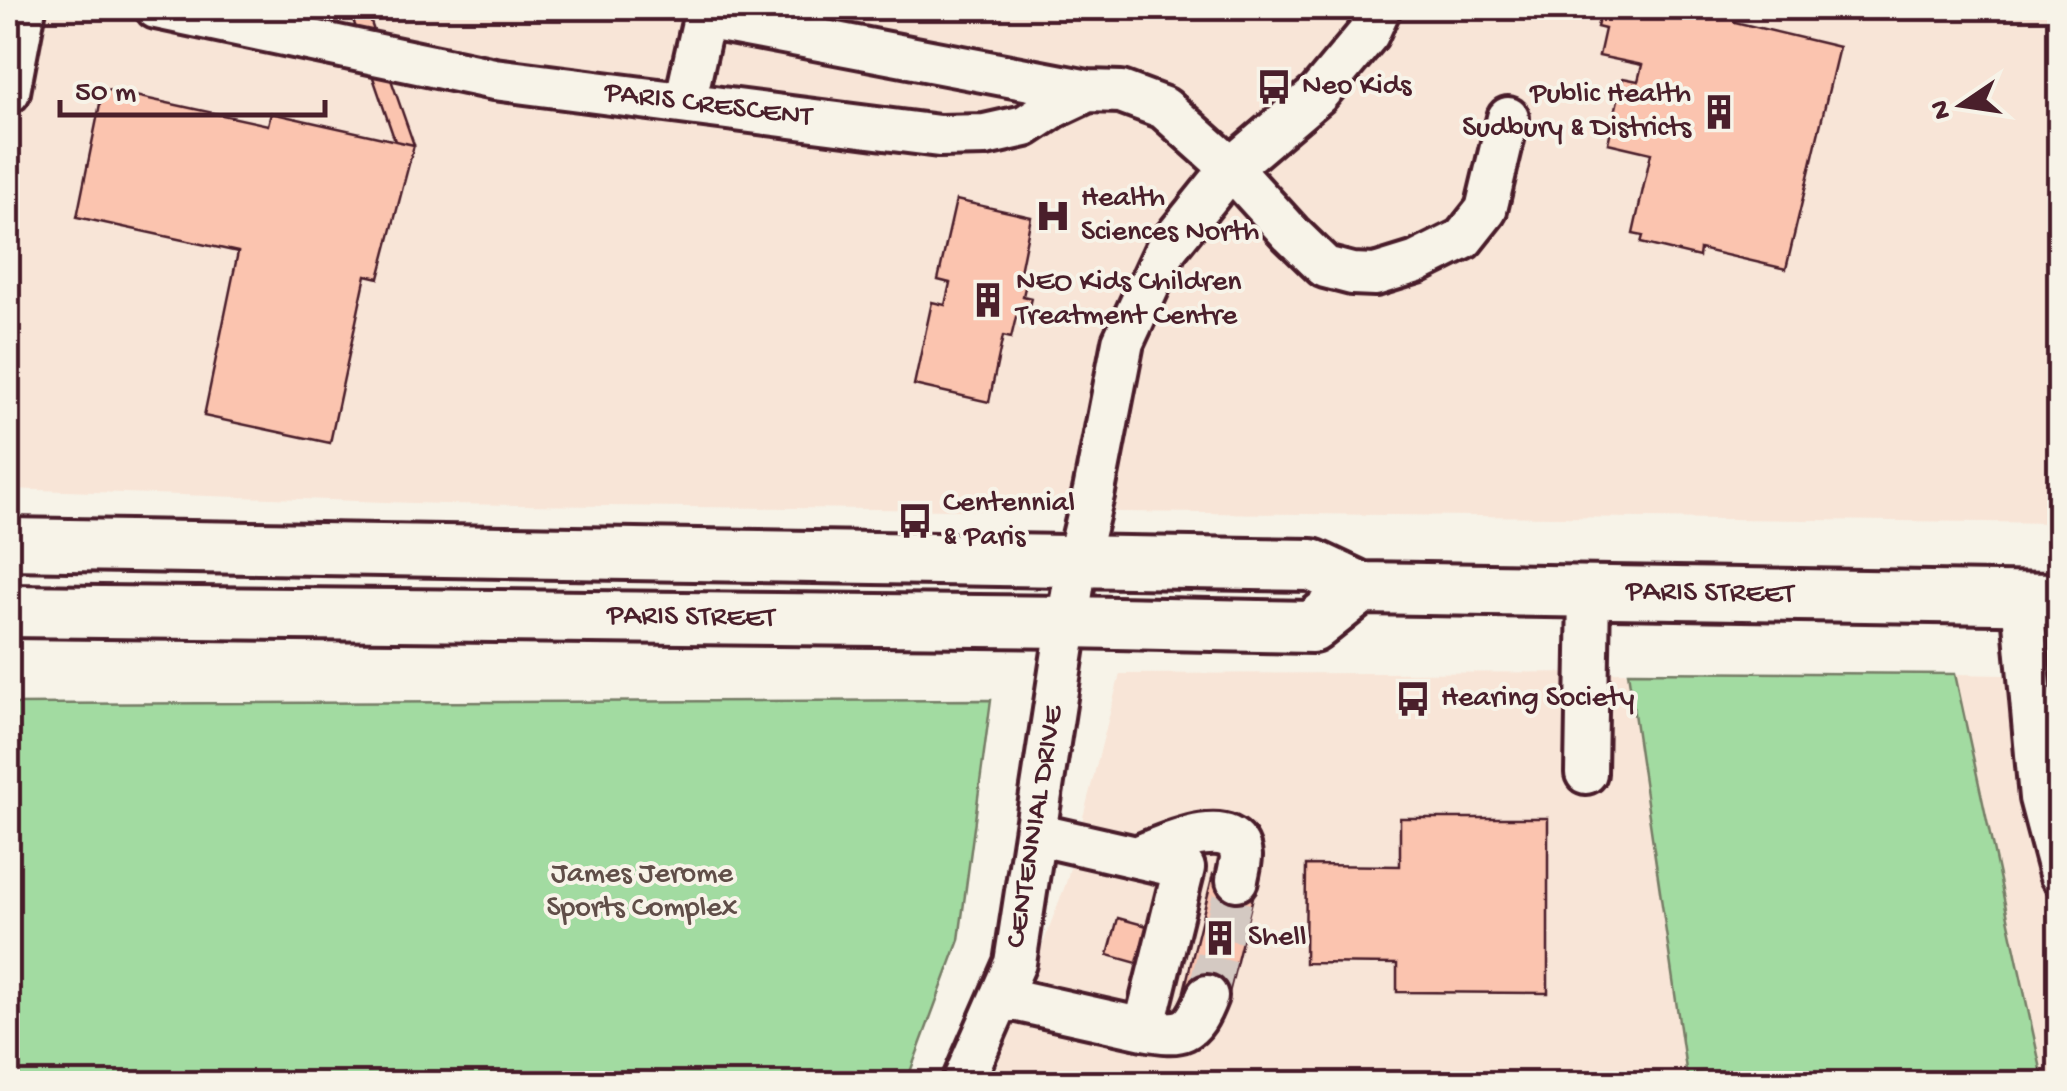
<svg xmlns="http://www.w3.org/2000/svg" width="2067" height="1091" font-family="'Gochi Hand',sans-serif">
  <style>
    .built { fill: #f8e5d7 }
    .green { fill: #a2dba1; stroke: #767d66; stroke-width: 2.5 }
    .building { fill: #fbc4af; stroke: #4a1f2b; stroke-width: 2.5 }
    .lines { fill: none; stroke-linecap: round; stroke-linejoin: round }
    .minor-tunnel { stroke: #d4c9c2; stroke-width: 40; stroke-dasharray: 40 20; stroke-linecap: butt }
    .minor-casing { stroke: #4a1f2b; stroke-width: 48 }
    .major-casing { stroke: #4a1f2b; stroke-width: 58 }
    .minor { stroke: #f7f3e8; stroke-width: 40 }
    .major { stroke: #f7f3e8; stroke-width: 50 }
    .labels { text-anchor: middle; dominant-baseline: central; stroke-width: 8; stroke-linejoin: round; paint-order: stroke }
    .poi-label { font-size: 30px; fill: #4a1f2b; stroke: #f7f3e8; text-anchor: start }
    .street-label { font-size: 30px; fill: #4a1f2b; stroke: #f7f3e8 }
    .park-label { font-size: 30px; fill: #604e48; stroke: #f7f3e8 }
  </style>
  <rect width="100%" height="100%" fill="#f7f3e8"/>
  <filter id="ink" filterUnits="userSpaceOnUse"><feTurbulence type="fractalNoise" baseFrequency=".01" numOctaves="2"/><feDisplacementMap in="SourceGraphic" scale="20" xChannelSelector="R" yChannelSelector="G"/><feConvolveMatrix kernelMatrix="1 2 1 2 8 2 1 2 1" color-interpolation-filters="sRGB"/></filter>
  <g filter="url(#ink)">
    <path class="built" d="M8 8H2059V523L443 504 8 489Z
      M1628 672 1688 1083 990 1084 1066 883 1120 674Z
      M1955 674 2059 676V1083H2044Z"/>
    <path class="green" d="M1628 672 1955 674 2044 1083H1688Z
      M991 700 959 940 906 1083H8V704Z"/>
    <path class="building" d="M349 8H366L414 145 395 141Z
      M1101 8H1151L1149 17Z
      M1602 8H1737L1735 22 1839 47 1786 269 1700 249 1699 257 1641 243 1643 236 1633 234 1651 153 1608 143 1623 78 1638 81 1642 65 1599 56 1605 29 1597 27Z
      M103 89 268 125 271 113 414 145 379 278 366 275 330 443 204 416 238 252 77 217Z
      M956 200 1031 217 1019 277 1027 279 1023 296 1031 298 1026 319 1016 317 1011 338 1003 336 989 402 914 385 932 302 945 305 950 283 938 280Z
      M1400 818H1548V993L1397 992V964L1305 963 1306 865 1400 866Z
      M1213 874 1256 885 1227 1001 1184 991Z
      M1118 918 1180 935 1169 972 1108 955Z"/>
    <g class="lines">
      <path class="minor-tunnel" d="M1207 996 1237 880"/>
      <defs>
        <path id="minor" d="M156 8 494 79 939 136 985 135 1025 126 1054 107 1088 91 1121 92 1164 108 1231 168 1291 234 1325 267 1352 274 1375 275 1417 262 1463 239 1486 210 1508 118
          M9 92 25 8
          M685 103 704 18 1088 91
          M2022 600 2040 798 2060 797
          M1586 773 1589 592
          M2040 798 2060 874
          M1136 857C1159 848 1236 810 1241 856 1241 863 1238 873 1237 880
          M1000 997 1144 1029 1184 868 1035 834
          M1144 1029C1182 1036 1192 1035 1207 996
          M962 1084 1015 963 1077 561 1094 491 1123 342 1166 249 1231 168 1318 94 1368 34 1380 8"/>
        <path id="major" d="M8 544 1312 565 1361 588 2060 599
          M8 611 1068 622 1312 627 1361 588"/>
      </defs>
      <use href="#minor" class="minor-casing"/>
      <use href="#major" class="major-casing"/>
      <use href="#minor" class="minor"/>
      <use href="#major" class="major"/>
    </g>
  </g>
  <defs>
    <symbol id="bus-bare" viewBox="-9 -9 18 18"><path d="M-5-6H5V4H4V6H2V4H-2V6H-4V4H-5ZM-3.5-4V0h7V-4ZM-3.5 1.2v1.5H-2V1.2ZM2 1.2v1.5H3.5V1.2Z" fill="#4a1f2b" stroke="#f7f3e8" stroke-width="2.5" paint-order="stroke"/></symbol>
    <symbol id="building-bare" viewBox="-9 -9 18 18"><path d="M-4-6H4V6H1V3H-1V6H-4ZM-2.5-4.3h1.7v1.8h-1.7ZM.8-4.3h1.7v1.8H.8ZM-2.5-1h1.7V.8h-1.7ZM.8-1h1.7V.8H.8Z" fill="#4a1f2b" stroke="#f7f3e8" stroke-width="2.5" paint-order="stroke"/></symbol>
    <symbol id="hospital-bare" viewBox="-9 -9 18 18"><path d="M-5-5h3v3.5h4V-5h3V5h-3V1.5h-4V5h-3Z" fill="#4a1f2b" stroke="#f7f3e8" stroke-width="2.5" paint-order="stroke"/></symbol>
  </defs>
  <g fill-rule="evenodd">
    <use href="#bus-bare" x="1249" y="62" width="50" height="50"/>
    <use href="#building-bare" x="1694" y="87" width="50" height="50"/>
    <use href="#hospital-bare" x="1028" y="191" width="50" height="50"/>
    <use href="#building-bare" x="963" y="275" width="50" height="50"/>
    <use href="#bus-bare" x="890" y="496" width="50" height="50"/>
    <use href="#bus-bare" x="1388" y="674" width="50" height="50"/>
    <use href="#building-bare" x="1195" y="913" width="50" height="50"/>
  </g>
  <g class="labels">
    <g class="poi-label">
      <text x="1302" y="87">Neo Kids</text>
      <text x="1691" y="95" text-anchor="end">Public Health<tspan x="1691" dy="34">Sudbury &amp; Districts</tspan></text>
      <text x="1081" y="199">Health<tspan x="1081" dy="34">Sciences North</tspan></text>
      <text x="1016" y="283">NEO Kids Children<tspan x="1016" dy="34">Treatment Centre</tspan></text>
      <text x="943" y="504">Centennial<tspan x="943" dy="34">&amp; Paris</tspan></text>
      <text x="1441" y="699">Hearing Society</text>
      <text x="1248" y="938">Shell</text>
    </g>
    <g class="street-label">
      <text transform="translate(708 106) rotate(7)">PARIS CRESCENT</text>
      <text transform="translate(1710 594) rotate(1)">PARIS STREET</text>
      <text transform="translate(691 618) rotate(1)">PARIS STREET</text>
      <text transform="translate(1036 827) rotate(-81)">CENTENNIAL DRIVE</text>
    </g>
    <g class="park-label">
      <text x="642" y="875">James Jerome<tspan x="642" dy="34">Sports Complex</tspan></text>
    </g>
  </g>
  <rect width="2067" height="1091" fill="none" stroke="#f7f3e8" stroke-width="40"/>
  <rect x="20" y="20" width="2027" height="1051" fill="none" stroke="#4a1f2b" stroke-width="4" filter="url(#ink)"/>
  <g transform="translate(1962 105) rotate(257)" stroke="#f7f3e8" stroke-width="8" paint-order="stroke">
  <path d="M0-8L18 38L0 25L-18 38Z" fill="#4a1f2b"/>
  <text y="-15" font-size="28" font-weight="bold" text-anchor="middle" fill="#4a1f2b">N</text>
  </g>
  <path d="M60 100v15h265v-15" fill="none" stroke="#4a1f2b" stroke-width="5"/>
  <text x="75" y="100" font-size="30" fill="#4a1f2b" stroke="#f7f3e8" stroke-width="8" paint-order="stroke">50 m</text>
</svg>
